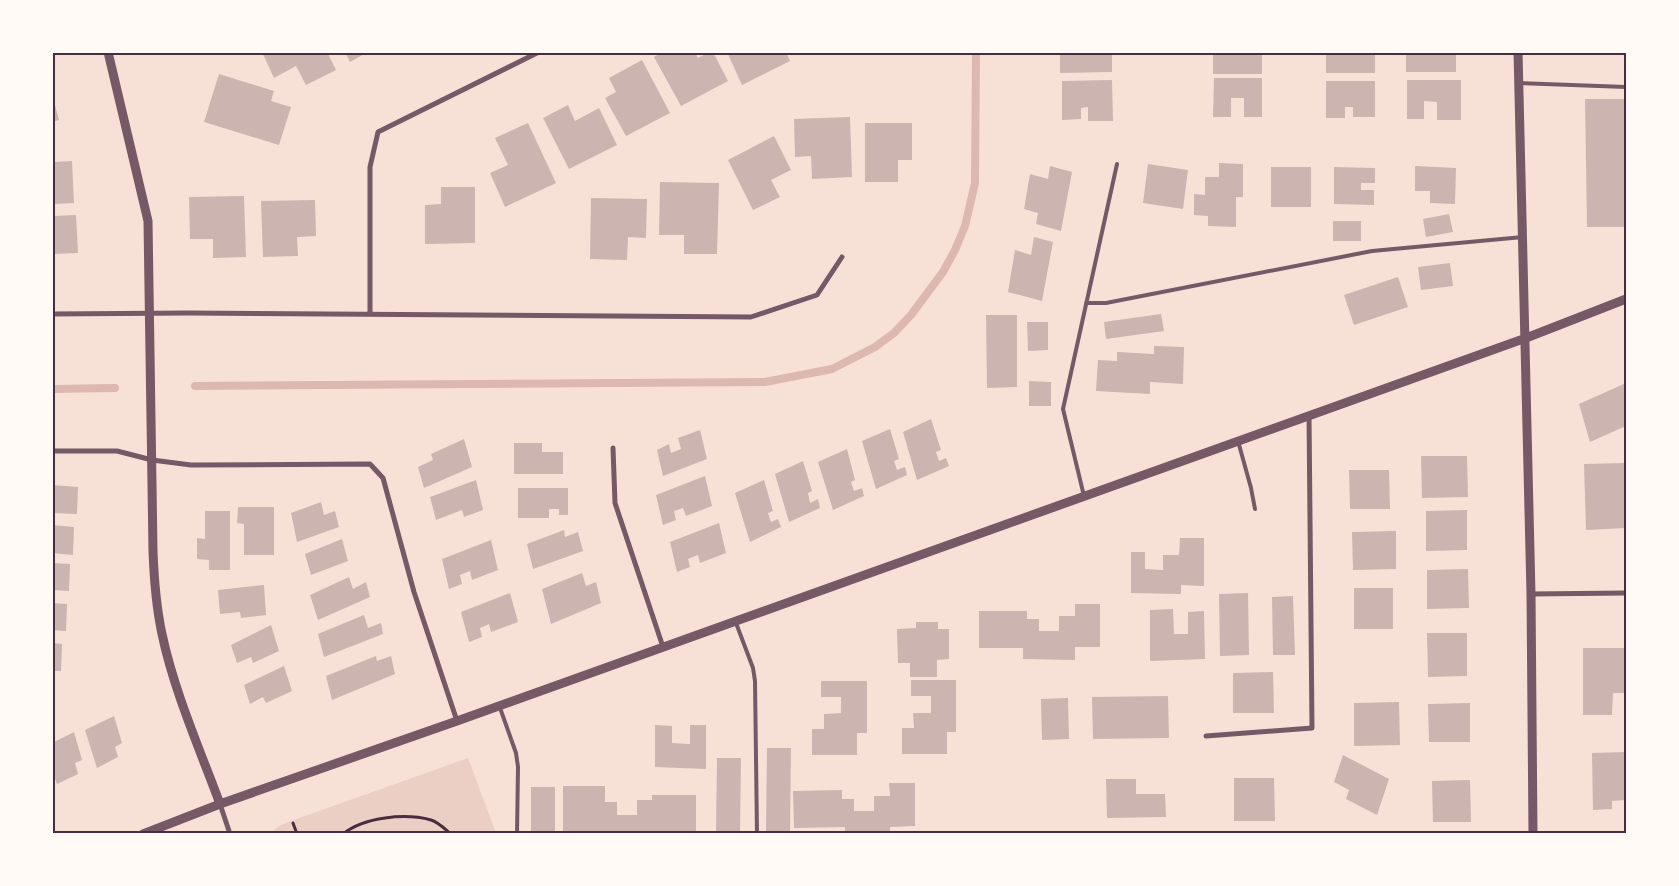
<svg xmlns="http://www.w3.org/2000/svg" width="1679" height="886" font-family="Montserrat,sans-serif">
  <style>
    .green { fill: #ebcfc5 }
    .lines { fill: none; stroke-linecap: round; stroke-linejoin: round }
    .stream { stroke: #dcb8b0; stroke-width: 8 }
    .building { fill: #ccb4b1 }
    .path { stroke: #4a2c40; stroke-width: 3 }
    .service { stroke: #755966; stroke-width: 4 }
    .minor { stroke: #755966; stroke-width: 5 }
    .tertiary { stroke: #755966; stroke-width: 9 }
    .neatline { fill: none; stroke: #4a2c40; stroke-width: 2 }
  </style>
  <rect width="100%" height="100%" fill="#f7e1d7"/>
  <path class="green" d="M468 758 496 833 270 834 279 826 288 822Z"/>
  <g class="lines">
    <path class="stream" d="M195 386 765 382 832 369 875 347 894 333 911 315 943 272 955 250 965 226 975 183 976 52
      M52 389 115 388"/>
  </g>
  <path class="building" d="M262 52H327L336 70 306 85 296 66 274 78Z
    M345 52H368L350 62Z
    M662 52H695L698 58 709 52H713L728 81 681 106 654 57Z
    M727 52H786L790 61 742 85Z
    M1060 52H1112V72L1060 73Z
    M1213 52H1262V74H1213Z
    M1326 52H1375V73H1326Z
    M1406 52H1456V72H1406Z
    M642 60 670 113 626 136 605 98 616 92 609 78Z
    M219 74 274 91 271 101 291 107 279 145 204 122Z
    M1214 78H1262V117H1244V98H1231V117H1213Z
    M1112 80 1113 121H1088V107L1081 108V119L1062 120V81Z
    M1407 80H1461V120H1437V102L1424 101V119H1407Z
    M1326 81H1375V117H1353V107H1345V118H1326Z
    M52 94 59 120 52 122Z
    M1585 99H1624L1626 227H1587Z
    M568 105 575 121 599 108 617 145 569 169 543 118Z
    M850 117 852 177 812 179 811 156 795 157 794 119Z
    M528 123 556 183 505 207 490 173 508 165 495 138Z
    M865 123H912V160H898V182H865Z
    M774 136 791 170 771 180 780 197 753 210 728 160Z
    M72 161 74 203 52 204V162Z
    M1219 163 1243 164V197H1236V227L1208 226V216L1194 215V194L1205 195V177H1219Z
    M1148 164 1188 170 1183 209 1143 203Z
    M1050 166 1072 172 1061 231 1036 224 1038 213 1024 209 1030 174 1048 179Z
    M1415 166 1456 168 1455 204 1430 203V191H1415Z
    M1271 167H1311V207H1271Z
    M1334 167 1375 168V183H1361V190H1374V205L1334 204Z
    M660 182 719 183 717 254H684V235H659Z
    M441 187H475V243L425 244V205L441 204Z
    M244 196 246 257 213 258V239H190L189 197Z
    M591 198 647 199 646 238 628 237 627 260 590 259Z
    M315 200 316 236 297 237 298 256 263 257 261 201Z
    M1449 214 1453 232 1426 237 1423 219Z
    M76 215 78 253 52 254V216Z
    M1333 221H1361V241H1333Z
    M1034 237 1053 242 1042 301 1008 292 1015 250 1031 255Z
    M1450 263 1453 286 1421 290 1418 267Z
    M1398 277 1408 307 1354 325 1344 295Z
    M1161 314 1164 331 1106 339 1104 322Z
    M986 315H1017V387L987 388Z
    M1027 322H1048V350L1028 351Z
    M1154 346 1184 347 1183 384 1150 382V394L1096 391 1098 360 1117 361V352L1154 354Z
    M1029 381 1051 382V406H1029Z
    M1626 383V426L1590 442 1579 404Z
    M931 419 941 450 936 452 939 461 946 458 949 466 917 480 903 432Z
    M890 429 899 459 894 461 897 470 905 467 907 475 876 489 862 441Z
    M700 430 707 459 663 476 657 450 669 444 671 453 681 449 678 438Z
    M464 439 472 467 424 488 418 467 433 460 431 454Z
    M514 443H542V452H563V474H514Z
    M847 449 855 480 851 482 854 491 862 488 864 496 833 510 818 462Z
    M1421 456H1467L1468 497 1422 498Z
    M803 461 812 491 808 493 810 503 818 499 820 508 789 522 775 474Z
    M1624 463V487H1626V528L1586 530 1584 464Z
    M1349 470H1389L1390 509H1350Z
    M705 476 712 506 686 516 683 508 674 511 676 520 663 525 656 495Z
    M476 480 483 510 464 517 462 510 436 520 430 497Z
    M764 480 773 511 768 513 771 522 778 519 781 527 750 542 735 493Z
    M52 485 78 487 77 514 52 513Z
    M518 488H568V515H559V509H549V518H518Z
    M321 502 324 515 335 511 339 527 297 542 291 513Z
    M238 507H274V555H244V524L237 523Z
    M1467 510V550L1426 551V511Z
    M205 511H230V570H209V560L197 559V538L205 539Z
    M719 523 726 553 700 563 698 555 688 559 690 567 677 572 670 542Z
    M52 525 74 527 73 555 52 553Z
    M564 530 565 537 578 532 583 551 533 569 527 544Z
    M1396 531V569L1353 570 1352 532Z
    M1180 538H1204V586L1181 585V594L1131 593V552H1145V569L1163 570V555H1179Z
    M342 539 348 561 311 575 305 554Z
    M491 540 498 570 472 580 470 571 460 575 462 584 449 589 442 559Z
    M52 563 70 564 69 591 52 590Z
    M1468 569 1469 608 1427 609V570Z
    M582 573 586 586 596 582 601 603 551 624 542 589Z
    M349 577 353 589 366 582 370 597 318 620 310 595Z
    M264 585 266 615 241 618 240 612 220 614 218 590Z
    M1354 588H1393V629H1354Z
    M510 593 518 622 491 632 489 624 480 628 482 637 469 642 461 612Z
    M1248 593 1249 655 1220 656 1219 594Z
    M1293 596 1295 655H1273L1272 597Z
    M52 603 67 604 66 631 52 630Z
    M1075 604H1100V647H1075V660L1023 659V648H979V611H1027V619H1039V631H1059V616H1075Z
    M1173 609 1174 634H1188V612L1204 611 1205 659 1150 661V610Z
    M364 615 368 628 381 623 383 634 324 657 318 634Z
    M916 622H938V629H949V659L937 660V677H910V663H898L897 629 916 628Z
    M271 625 279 651 253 663 251 657 237 663 231 645Z
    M1427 633H1467V676L1428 677Z
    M52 643 62 644 61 671H52Z
    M1583 648H1626V693H1613L1612 715H1583Z
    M376 656 377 661 391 656 395 674 332 700 326 676Z
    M284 666 292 691 266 703 263 697 250 704 244 685Z
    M1273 672 1274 713H1233V673Z
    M911 680H956V732H947V754H902V728H914L913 713H931V696H911Z
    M821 681H867V733H857V755H812V729H824V714L841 713V697H821Z
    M52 684H55L54 714H52Z
    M1168 696 1169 738 1093 739 1092 697Z
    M1068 698 1069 739 1042 740 1041 699Z
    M1399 702 1400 745 1354 746V703Z
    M1470 703V742H1429L1428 704Z
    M114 716 122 743 115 747 118 757 97 768 85 730Z
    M655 725 672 726V743L690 744V725H706V769L655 767Z
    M74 732 82 760 75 763 78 774 57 784 52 771V743Z
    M767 748H791L790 832 766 831Z
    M1626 752V800L1612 801V809L1593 810 1592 753Z
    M1343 755 1389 779 1377 815 1346 799 1349 790 1334 782Z
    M717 758H741L740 834H716Z
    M1234 778H1274L1275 821H1234Z
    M1106 779H1136V794H1165L1166 817 1107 818Z
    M1470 780 1471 822H1433L1432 781Z
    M889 783H915V826L890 827V834H845V827L794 828 793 791 842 790V799H854V811H874V796H890Z
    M563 786H605V802H617V815H637V800H652V795H696V831L608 834V831H563Z
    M531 787H555V834H531Z"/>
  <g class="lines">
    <path class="path" d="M293 823 297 834
      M343 834C364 817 405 813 431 820 438 822 445 829 451 834"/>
    <path class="service" d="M1518 83 1626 87
      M1086 303H1106L1372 251 1523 237
      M1238 441 1251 488 1255 509
      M1084 496 1063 409 1117 164
      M736 623 753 668 755 681 757 834
      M499 705 516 753 518 767 517 834"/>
    <path class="minor" d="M52 314 188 313 751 317 817 295 842 257
      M370 314V167L378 132 539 52
      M613 448 615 503 663 647
      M52 451H117L152 460 191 465 370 464 383 478 414 592 457 721
      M1531 594 1626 593
      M1206 736 1312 728 1309 415
      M220 804 230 834"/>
    <path class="tertiary" d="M108 52 148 221 153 551C154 579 156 606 162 634 174 691 200 750 220 804
      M1518 52 1531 594 1533 834
      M143 834 220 804 457 721 1526 338 1626 299"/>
  </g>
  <rect width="1679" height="886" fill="none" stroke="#fffaf5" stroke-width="108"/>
  <rect x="54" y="54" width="1571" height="778" class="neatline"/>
</svg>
